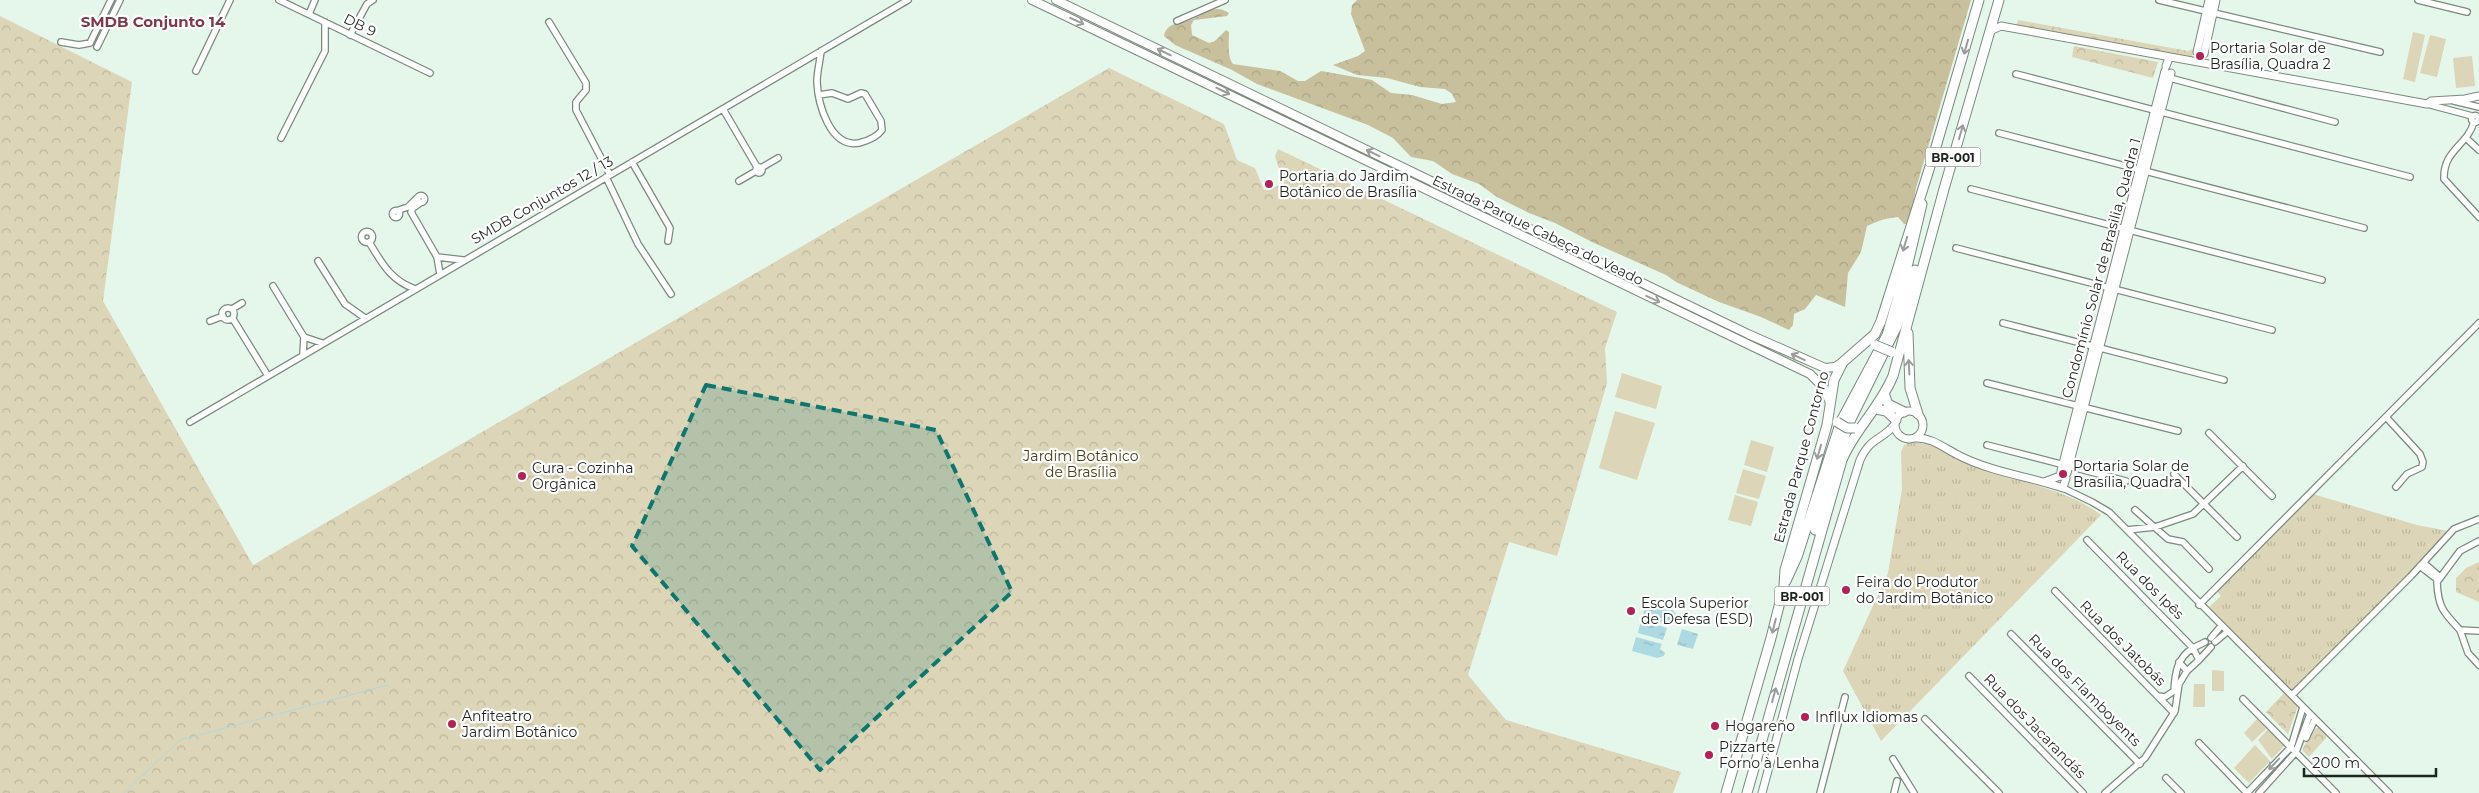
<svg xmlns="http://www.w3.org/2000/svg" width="2479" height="793" font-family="Montserrat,sans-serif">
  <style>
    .grass { fill: url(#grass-tufts) }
    .forest { fill: url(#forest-crowns) }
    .park { fill: url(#park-crowns) }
    .garden { fill: #ddd5b7 }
    .water { fill: url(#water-ripples) }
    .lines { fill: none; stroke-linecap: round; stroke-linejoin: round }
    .stream { stroke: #add9e3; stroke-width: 1 }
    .minor-casing { stroke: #7a8a7e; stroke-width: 8 }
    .tertiary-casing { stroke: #7a8a7e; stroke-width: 9 }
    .secondary-casing { stroke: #7a8a7e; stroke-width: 10 }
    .trunk-casing { stroke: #7a8a7e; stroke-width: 11 }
    .minor { stroke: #fff; stroke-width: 5.5 }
    .tertiary { stroke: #fff; stroke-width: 7 }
    .secondary { stroke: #fff; stroke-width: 8 }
    .trunk { stroke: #fff; stroke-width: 9 }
    .trunk-bridge-casing { stroke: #7a8a7e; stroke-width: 11; stroke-linecap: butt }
    .trunk-bridge { stroke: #fff; stroke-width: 9 }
    .oneway { stroke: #9a9d9b }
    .marked { fill: #0f766e; fill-opacity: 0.2; stroke: #0f766e; stroke-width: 4; stroke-dasharray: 10 6; stroke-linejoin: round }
    .poi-dot { fill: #b22358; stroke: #fff; stroke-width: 2 }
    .labels { text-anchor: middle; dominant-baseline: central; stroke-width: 4.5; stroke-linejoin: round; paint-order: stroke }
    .shield { fill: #fff; stroke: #626663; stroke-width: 1 }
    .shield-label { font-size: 12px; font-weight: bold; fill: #1e2520 }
    .street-label { font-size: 14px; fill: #1e2520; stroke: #fff }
    .poi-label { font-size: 14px; fill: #1e2520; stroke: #fff; text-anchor: start }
    .park-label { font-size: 14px; fill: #4b4014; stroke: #fff }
    .neighbourhood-label { font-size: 15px; font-weight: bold; fill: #80394c; stroke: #fff }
  </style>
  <defs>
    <pattern id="grass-tufts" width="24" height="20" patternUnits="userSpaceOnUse" patternTransform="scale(1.25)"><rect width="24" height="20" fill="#ddd5b7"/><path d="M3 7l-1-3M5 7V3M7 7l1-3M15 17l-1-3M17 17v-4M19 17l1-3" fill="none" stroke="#bdb79d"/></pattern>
    <pattern id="forest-crowns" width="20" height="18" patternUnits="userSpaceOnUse" patternTransform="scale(1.25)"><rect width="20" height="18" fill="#c8bf9c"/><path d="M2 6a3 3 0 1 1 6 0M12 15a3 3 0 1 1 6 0" fill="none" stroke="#aba486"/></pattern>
    <pattern id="park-crowns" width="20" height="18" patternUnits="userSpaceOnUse" patternTransform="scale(1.25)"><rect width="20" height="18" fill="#ddd5b7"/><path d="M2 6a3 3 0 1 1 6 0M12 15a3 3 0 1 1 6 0" fill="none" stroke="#bdb79d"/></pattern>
    <pattern id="water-ripples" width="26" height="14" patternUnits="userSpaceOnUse" patternTransform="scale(1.25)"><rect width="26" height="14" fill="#add9e3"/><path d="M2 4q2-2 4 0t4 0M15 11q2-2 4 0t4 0" fill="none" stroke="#94bac2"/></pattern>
  </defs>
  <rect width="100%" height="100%" fill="#e5f7ea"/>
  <path class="grass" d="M1909 442C1937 442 1955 458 1980 468 2020 483 2066 488 2101 515L1881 741 1843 671 1888 573 1902 489 1901 452 1904 445Z
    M2313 494 2417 525 2448 531 2409 574 2293 693 2209 607 2221 596 2216 591Z"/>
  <path class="forest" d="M1357 0H1971L1916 188 1910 224H1904L1898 217C1885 218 1878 221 1867 226L1861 252 1848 273 1845 307 1816 295 1805 309 1794 314 1793 325 1789 330 1761 317 1719 302 1676 282 1666 275 1594 243 1555 223 1529 213 1497 197 1479 184 1452 174 1433 161 1411 157 1393 138 1368 125 1257 84 1232 70 1175 45 1164 36C1167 21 1182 24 1193 19 1204 14 1215 3 1229 13L1227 16 1194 20 1191 25 1192 35 1209 43 1215 41 1226 30 1229 32C1229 42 1227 57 1233 64L1280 71 1298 81H1305L1321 71 1372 80 1391 93 1412 95 1442 104 1456 102 1452 94 1445 89 1420 87 1387 78 1357 75 1333 65 1358 56 1365 51 1351 14 1352 5Z"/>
  <path class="park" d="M0 16 132 82 103 301 253 565 1109 68 1224 124 1237 160 1255 168 1264 190 1284 184 1275 156 1278 149 1617 312 1605 348 1607 383 1557 556 1509 542 1468 675 1506 720 1681 772 1673 793H0Z
    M2018 20 2188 51 2195 48 2192 57H2188L2016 26Z
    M2074 46 2158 62 2153 78 2072 57Z
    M2479 562V602L2456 592V578L2466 568Z
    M2284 693 2298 706 2288 734 2266 712Z
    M2316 728H2320L2327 737 2309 757 2303 751V748Z"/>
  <path class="garden" d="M2413 32 2425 35 2415 82 2403 79Z
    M2430 35 2446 39 2437 77 2420 73Z
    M2472 56 2475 86 2456 88 2453 58Z
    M1622 373 1662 386 1656 409 1615 397Z
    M1615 411 1655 423 1637 480 1599 468Z
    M1751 440 1774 447 1767 472 1744 465Z
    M1743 469 1766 476 1759 499 1736 493Z
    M1735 495 1758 502 1751 526 1728 520Z
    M2212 670 2224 671V691H2212Z
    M2194 684H2205V707H2193Z
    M2259 717 2268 727 2252 742 2244 733Z
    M2270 727 2286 744 2272 759 2258 740Z
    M2255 745 2270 761 2249 783 2234 768Z"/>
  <path class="water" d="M1647 602 1673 610 1676 614 1675 620 1668 621V624L1642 617Z
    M1641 620 1667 628 1663 640 1638 633Z
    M1682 629 1698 634 1693 649 1677 645Z
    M1636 637 1662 644 1660 649 1665 653 1664 656 1657 658 1632 651Z"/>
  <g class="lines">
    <path class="stream" d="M124 793 180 740 388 685"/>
    <defs>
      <path id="minor" d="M279 0 430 73
        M2159 0 2380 52
        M2418 0 2467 12
        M309 14 315 0
        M1177 21 1225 0
        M549 22 586 83V90L576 102V110L610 175
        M350 35 367 4 373 0
        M61 42 79 45 90 43 111 0
        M97 47 120 0
        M196 71 230 0
        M2016 74 2410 177
        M2166 77 2335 122
        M819 95 832 93 848 99 861 93 865 94 881 121 882 130C877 137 867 141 859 143 830 148 818 104 817 82 817 72 820 61 821 51
        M2454 101 2479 107
        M2427 104 2472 116
        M723 109 757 167
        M2471.5 119a3.5 3.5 0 1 1 7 0a3.5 3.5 0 1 1-7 0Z
        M2474 122C2467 146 2443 150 2444 179L2479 217
        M1999 133 2364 228
        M281 138 325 51V22
        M2467 139 2479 150
        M632 162 670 228 668 241
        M756 170a3 3 0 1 1 6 0a3 3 0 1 1-6 0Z
        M761 168 778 158
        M606 177 638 244 671 294
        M739 181 756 171
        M1971 189 2322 280
        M417.5 199a3.5 3.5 0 1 1 7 0a3.5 3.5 0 1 1-7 0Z
        M420 203 413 208 411 212 437 257 463 260
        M392.5 214a3.5 3.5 0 1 1 7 0a3.5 3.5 0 1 1-7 0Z
        M396 211 408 207 417 198
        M361.5 237a5.5 5.5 0 1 1 11 0a5.5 5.5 0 1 1-11 0Z
        M369 242C382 263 390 280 415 289
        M1956 248 2272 330
        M437 257 440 274
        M318 261 345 304 365 318
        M273 286 304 337 303 354
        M222 314a6 6 0 1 1 12 0a6 6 0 1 1-12 0Z
        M232 309 242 303
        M233 319 268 376
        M210 321 223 316
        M2003 323 2224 380
        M304 337 322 343
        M1987 383 2178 431
        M2386 417 2420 454 2423 462 2422 467 2407 474 2396 487
        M190 422 908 0
        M2209 433 2272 496
        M1987 445 2126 481
        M2174 474 2237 537
        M2063 488 2092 502 2109 512 2389 793
        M2135 510 2168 539 2183 542 2209 569
        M2127 530 2155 527 2193 514 2243 466
        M2087 540 2193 648 2205 642
        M2479 541 2460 551 2437 582C2438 607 2443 612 2460 630L2479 631
        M2424 563 2440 577
        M2420 566 2438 580
        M2055 591 2174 713
        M2199 605 2479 323
        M2460 630 2468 653 2479 665
        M2011 634 2140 764
        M2211 638 2221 626
        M2215 642 2227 632
        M2199 660 2211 647
        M1969 676 2083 793
        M2292 695 2411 576 2454 529 2479 519
        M2158 696 2165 697 2174 691C2175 673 2177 658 2193 648L2199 660 2187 671 2179 662
        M2243 699 2336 793
        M1925 719 1999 793
        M2306 738 2315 719
        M2199 743 2247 793
        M1893 759 1914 793
        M2166 778 2181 793
        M1820 793 1845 697
        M1894 793 1897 781
        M2105 793 2145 758 2175 711 2179 684 2187 671
        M2247 793 2291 747 2303 707
        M2259 793 2296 752 2310 714"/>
      <path id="tertiary" d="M1990 31 2001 26 2427 104 2431 101 2465 99 2479 96
        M2197 52 2209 0
        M2204 54 2216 0
        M2166 66 2169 58
        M1895 425a14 14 0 1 1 28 0a14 14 0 1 1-28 0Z
        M1915 438C1931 437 1944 448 1958 455 1988 471 2030 477 2063 488L2066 478
        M2061 471 2165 71
        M2067 473 2171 73
        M2044 482 2060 476
        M1762 793 1798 659 1860 460C1871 436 1882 441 1895 424"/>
      <path id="secondary" d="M1032 0 1810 374 1824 388 1830 403
        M1056 0 1748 334 1825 368 1835 367 1843 362"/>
      <path id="trunk" d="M1908 333 1910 388 1918 414
        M1885 396 1888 404 1904 412
        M1876 409 1886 411 1896 420
        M1815 530 1828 479 1851 419 1897 326 1915 270
        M1786 581 1797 557 1841 421 1887 335 1908 263 1922 204
        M1726 793 1771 638 1784 586 1785 570 1827 425 1834 380 1843 362 1875 334 1881 321 1933 157 1979 0
        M1747 793 1842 460C1855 429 1879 409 1893 376L1944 189 1999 0"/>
    </defs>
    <use href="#minor" class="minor-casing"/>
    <use href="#tertiary" class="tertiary-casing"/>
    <use href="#secondary" class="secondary-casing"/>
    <use href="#trunk" class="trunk-casing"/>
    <use href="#minor" class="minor"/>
    <use href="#tertiary" class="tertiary"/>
    <use href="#secondary" class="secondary"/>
    <use href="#trunk" class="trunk"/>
    <defs>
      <path id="trunk-bridge" d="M1875 345 1892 352
        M1837 422 1847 428H1855"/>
    </defs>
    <use href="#trunk-bridge" class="trunk-bridge-casing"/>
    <use href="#trunk-bridge" class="trunk-bridge"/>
  </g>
  <defs><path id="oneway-shaft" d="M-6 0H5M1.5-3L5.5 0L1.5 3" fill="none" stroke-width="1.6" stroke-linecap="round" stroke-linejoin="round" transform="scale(1.25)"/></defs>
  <g class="oneway">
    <use href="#oneway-shaft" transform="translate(1077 21) rotate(25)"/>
    <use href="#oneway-shaft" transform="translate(1966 47) rotate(106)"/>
    <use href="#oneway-shaft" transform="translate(1164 52) rotate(-154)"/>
    <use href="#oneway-shaft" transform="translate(1223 91) rotate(26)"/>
    <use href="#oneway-shaft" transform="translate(1961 132) rotate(-74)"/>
    <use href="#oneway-shaft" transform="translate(1373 153) rotate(-154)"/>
    <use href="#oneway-shaft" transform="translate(1905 244) rotate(107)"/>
    <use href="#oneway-shaft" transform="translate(1653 299) rotate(25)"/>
    <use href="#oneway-shaft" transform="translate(1798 357) rotate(-155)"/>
    <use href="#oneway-shaft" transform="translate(1909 367) rotate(-93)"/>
    <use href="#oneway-shaft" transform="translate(1819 452) rotate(106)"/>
    <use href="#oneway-shaft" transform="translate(1774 626) rotate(104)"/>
    <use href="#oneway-shaft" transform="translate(1774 695) rotate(-75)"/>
    <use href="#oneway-shaft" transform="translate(2274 764) rotate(134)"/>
  </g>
  <path class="marked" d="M706 385 936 430 1012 592 820 770 632 546Z"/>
  <g class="poi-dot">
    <circle cx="2200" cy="56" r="5"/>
    <circle cx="1269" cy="184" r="5"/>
    <circle cx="2063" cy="474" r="5"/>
    <circle cx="522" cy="476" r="5"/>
    <circle cx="1846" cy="590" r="5"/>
    <circle cx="1631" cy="611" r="5"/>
    <circle cx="1805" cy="717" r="5"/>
    <circle cx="452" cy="724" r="5"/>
    <circle cx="1715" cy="726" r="5"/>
    <circle cx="1709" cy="755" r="5"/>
  </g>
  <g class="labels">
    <g class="shield">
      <rect x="1925.5" y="147.5" width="55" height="19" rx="4"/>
      <rect x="1774.5" y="586.5" width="55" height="19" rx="4"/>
    </g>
    <g class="shield-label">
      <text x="1953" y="157">BR-001</text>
      <text x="1802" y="596">BR-001</text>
    </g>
    <g class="street-label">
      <text transform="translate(360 25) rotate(26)">DB 9</text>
      <text transform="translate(542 200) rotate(-30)">SMDB Conjuntos 12 / 13</text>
      <text transform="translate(1538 230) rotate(26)">Estrada Parque Cabeça do Veado</text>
      <text transform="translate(2101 268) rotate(-75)">Condomínio Solar de Brasilia, Quadra 1</text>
      <text transform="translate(1801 457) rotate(-75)">Estrada Parque Contorno</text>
      <text transform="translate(2150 585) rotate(45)">Rua dos Ipês</text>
      <text transform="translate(2123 643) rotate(45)">Rua dos Jatobás</text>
      <text transform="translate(2085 690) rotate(45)">Rua dos Flamboyents</text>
      <text transform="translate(2035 726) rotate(46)">Rua dos Jacarandás</text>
    </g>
    <g class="poi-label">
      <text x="2210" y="48">Portaria Solar de<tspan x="2210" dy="16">Brasília, Quadra 2</tspan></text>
      <text x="1279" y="176">Portaria do Jardim<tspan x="1279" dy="16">Botânico de Brasília</tspan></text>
      <text x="2073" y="466">Portaria Solar de<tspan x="2073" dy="16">Brasília, Quadra 1</tspan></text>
      <text x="532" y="468">Cura - Cozinha<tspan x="532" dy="16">Orgânica</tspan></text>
      <text x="1856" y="582">Feira do Produtor<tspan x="1856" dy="16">do Jardim Botânico</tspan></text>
      <text x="1641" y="603">Escola Superior<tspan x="1641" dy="16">de Defesa (ESD)</tspan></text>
      <text x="462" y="716">Anfiteatro<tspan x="462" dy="16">Jardim Botânico</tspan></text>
      <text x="1815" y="717">Infllux Idiomas</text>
      <text x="1725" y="726">Hogareño</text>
      <text x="1719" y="747">Pizzarte<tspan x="1719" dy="16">Forno à Lenha</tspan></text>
    </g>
    <g class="park-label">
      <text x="1081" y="456">Jardim Botânico<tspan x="1081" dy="16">de Brasília</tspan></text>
    </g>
    <g class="neighbourhood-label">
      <text x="153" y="21">SMDB Conjunto 14</text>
    </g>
  </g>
  <path d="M2304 768v8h132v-8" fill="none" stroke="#1e2520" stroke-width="2.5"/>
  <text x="2312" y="768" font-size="15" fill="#1e2520" stroke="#ffffff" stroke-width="4" paint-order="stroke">200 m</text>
</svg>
